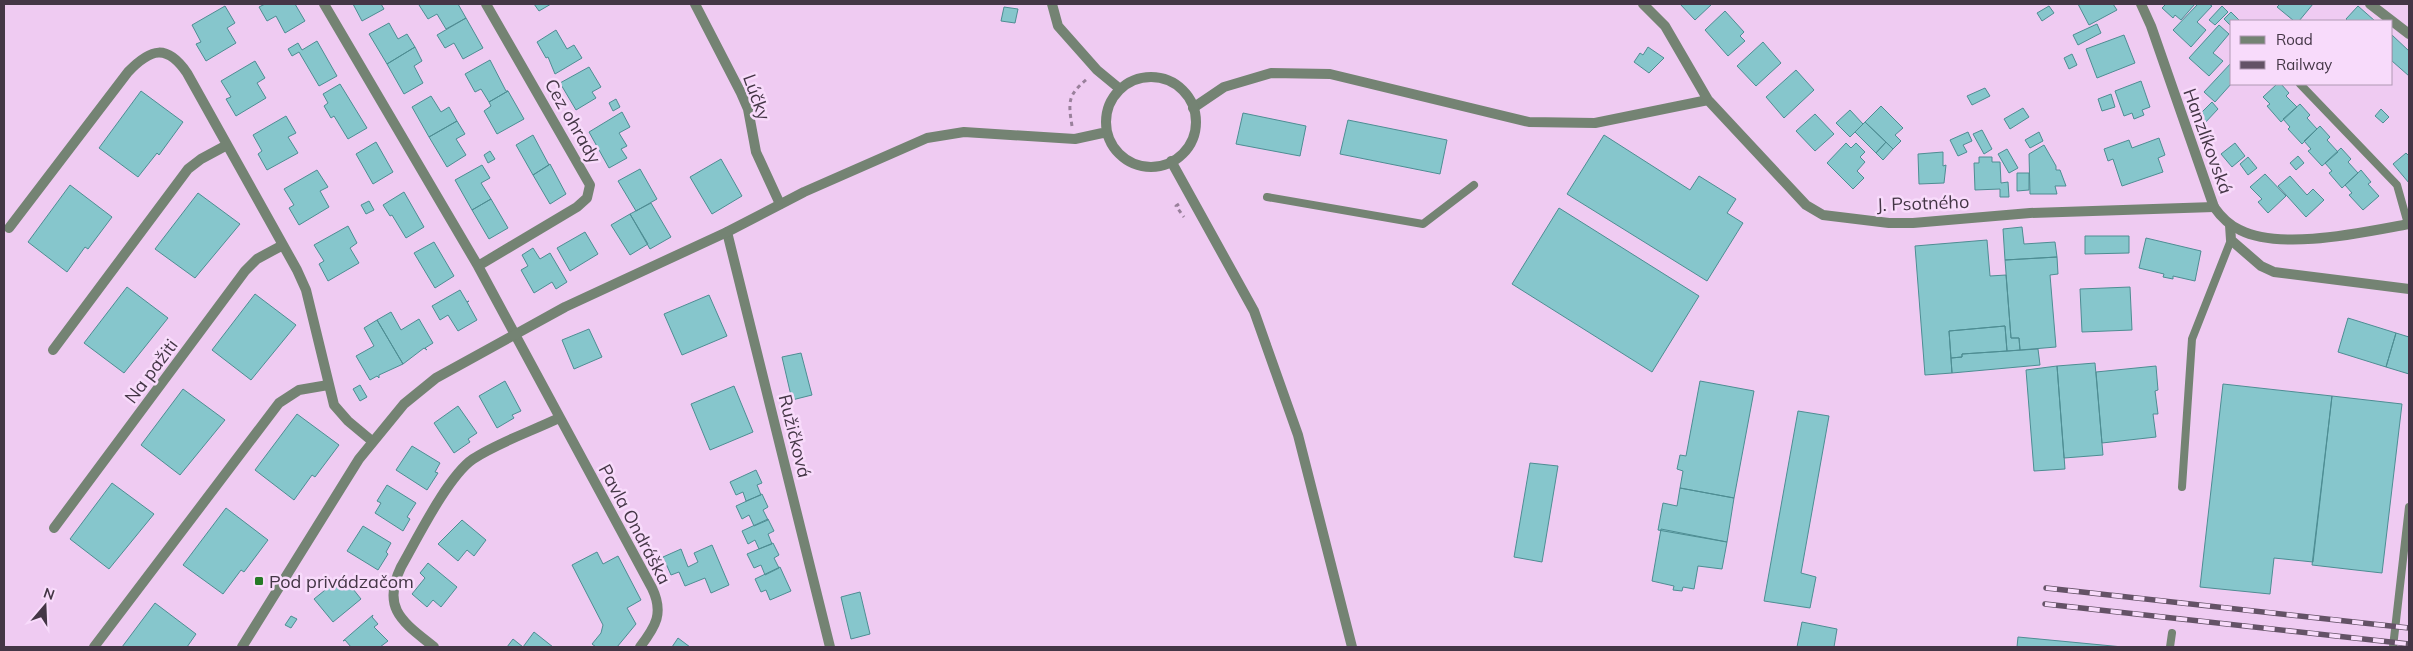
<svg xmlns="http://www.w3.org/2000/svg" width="2413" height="651" font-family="Mulish,sans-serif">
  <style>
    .building { fill: #86c6cc; stroke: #4e8d93 }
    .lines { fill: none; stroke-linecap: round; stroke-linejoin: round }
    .path { stroke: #99809b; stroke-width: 3; stroke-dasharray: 4 4; stroke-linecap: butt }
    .service { stroke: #748373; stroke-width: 8 }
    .minor { stroke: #748373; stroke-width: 10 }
    .tertiary { stroke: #748373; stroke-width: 10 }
    .rail-casing { stroke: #645266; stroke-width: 5.5 }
    .rail { stroke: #f8dbfb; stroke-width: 4; stroke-dasharray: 11; stroke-linecap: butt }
    .poi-dot { fill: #267a26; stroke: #f8dbfb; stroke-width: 2 }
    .labels { text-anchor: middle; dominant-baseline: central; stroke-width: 5; stroke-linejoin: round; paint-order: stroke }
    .street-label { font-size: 18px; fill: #443646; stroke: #f8dbfb }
    .poi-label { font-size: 18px; fill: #443646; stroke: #f8dbfb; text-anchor: start }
  </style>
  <rect width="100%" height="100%" fill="#efcbf2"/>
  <path class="building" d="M265 4H295L305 21 285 33 276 16 267 21 259 7Z
    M353 4H381L384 9 362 21Z
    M421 4H458L466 18 446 29 437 14 428 19 419 5Z
    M534 4H551L539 11Z
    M1680 4H1712L1695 20Z
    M2078 4H2113L2117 10 2089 25Z
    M2166 4H2195L2181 20 2175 15 2173 18 2162 8Z
    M2198 4H2209L2212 6 2197 22 2206 30 2191 47 2173 30Z
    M2280 4H2313L2299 21H2294L2277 7Z
    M225 6 235 23 227 28 236 43 206 61 196 44 201 42 192 25Z
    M2049 6 2054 13 2042 21 2037 13Z
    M2222 6 2228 12 2215 25 2209 20Z
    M2358 6 2375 21H2348L2346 19Z
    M1004 7 1018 9 1015 23 1001 21Z
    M1725 11 1744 32 1740 36 1745 41 1728 56 1705 30Z
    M2231 12 2240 21H2232V27L2224 19Z
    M466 18 483 48 463 59 454 43 445 48 437 35Z
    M389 23 398 39 407 34 415 47 387 64 369 34Z
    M2097 24 2101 33 2078 45 2073 35Z
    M2219 25 2229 34 2213 53 2223 61 2209 76 2189 58Z
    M556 30 567 49 574 45 582 58 555 74 548 57 546 58 537 42Z
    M2124 35 2135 63 2097 78 2086 49Z
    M2392 35 2409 51V76L2392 61Z
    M317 41 337 76 319 86 299 52 292 56 288 49 298 43 302 50Z
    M1763 42 1781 63 1756 86 1737 66Z
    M415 47 422 61 414 66 423 83 404 94 387 64Z
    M1648 47 1664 58 1649 73 1634 62 1640 53 1643 55Z
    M2072 54 2077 65 2069 69 2064 58Z
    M490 60 506 91H508L489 102 481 89 475 92 465 74Z
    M255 61 265 78 257 83 266 98 236 116 226 99 231 97 221 81Z
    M2232 62V83L2215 102 2204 92Z
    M589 67 601 87 592 92 596 98 576 110 560 83Z
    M1796 70 1814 90 1784 118 1766 97Z
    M2141 81 2150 107 2142 110 2144 115 2134 119 2132 113 2124 116 2115 91Z
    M340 84 367 128 348 139 334 116 331 118 324 106 328 103 323 94Z
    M2277 84H2281L2289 93 2286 96 2297 107 2281 122 2267 106 2270 104 2263 97Z
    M1985 88 1990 96 1972 105 1967 96Z
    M141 91 183 122 159 155 157 153 138 177 99 148Z
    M508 91 524 119 497 134 484 111 491 106 489 102Z
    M2111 94 2115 107 2102 111 2098 99Z
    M431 96 441 112 449 107 457 121 429 137 412 107Z
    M616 99 620 107 613 111 609 103Z
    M2212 102 2218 109 2203 125 2200 114Z
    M2300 104 2310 115 2307 118 2317 129 2302 144 2288 129 2290 127 2283 119Z
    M1881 106 1903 128 1895 135 1901 141 1893 149 1865 122Z
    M2023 108 2029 117 2010 129 2004 119Z
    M2381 109 2389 117 2383 123 2375 116Z
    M1850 110 1863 124 1850 137 1836 123Z
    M622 112 630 127 619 133 627 146 621 149 627 158 609 168 589 132Z
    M1243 113 1306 126 1300 156 1236 144Z
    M1815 114 1834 134 1815 151 1796 131Z
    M286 116 296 133 288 137 298 153 267 170 258 154 262 151 253 135Z
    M1348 120 1447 140 1440 174 1340 154Z
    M457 121 465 134 456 139 466 155 447 167 429 137Z
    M1865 122 1886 142 1876 153 1855 132Z
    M2320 126 2330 137 2327 140 2338 152 2322 166 2308 151 2311 149 2304 141Z
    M1982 130 1992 149 1984 154 1973 134Z
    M1968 132 1972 141 1963 145 1967 152 1958 156 1950 140Z
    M2039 132 2043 141 2030 148 2025 140Z
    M533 135 549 165 533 175 516 145Z
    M1604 135 1690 190 1699 176 1736 199 1727 213 1743 223 1707 281 1567 194Z
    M2159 138 2165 155 2158 158 2163 172 2122 186 2113 159 2108 161 2104 149 2129 140 2132 148Z
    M376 142 393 172 373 184 356 154Z
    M1886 142 1893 149 1883 160 1876 153Z
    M1846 143 1851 148 1856 143 1865 152 1860 157 1865 162 1857 171 1864 178 1853 189 1827 163Z
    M2235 143 2245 156 2232 167 2221 154Z
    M2044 145 2056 166V170H2060L2066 186H2055L2057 194H2030L2029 154Z
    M2341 148 2351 159 2348 162 2358 173 2342 188 2329 173 2332 171 2325 163Z
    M2007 149 2018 168 2009 173 1998 154Z
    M490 151 495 159 488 163 484 155Z
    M1943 152V166L1946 165 1944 183 1919 184 1918 154Z
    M2406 153 2409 156V183L2393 164Z
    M2298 156 2304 163 2296 170 2290 163Z
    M1979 157H1992V162H2000L2001 183 2008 182 2009 197H2000V189L1975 190 1974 163H1979Z
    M2248 157 2257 168 2248 175 2240 164Z
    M721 159 742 196 712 214 690 177Z
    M550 164 566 194 550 204 533 175Z
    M482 165 490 178 481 183 491 199 472 210 455 180Z
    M640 169 657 199 636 211 618 181Z
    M317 170 328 187 320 191 329 207 299 225 289 208 294 205 284 189Z
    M2361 170 2371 182 2368 184 2379 196 2363 210 2349 195 2352 193 2345 185Z
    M2017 173H2029V190L2017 191Z
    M2265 174 2286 196 2268 213 2258 202 2262 199 2250 187Z
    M2290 176 2307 195 2313 189 2324 200 2306 217 2278 186Z
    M70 185 112 217 88 249 85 247 67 272 28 242Z
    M404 192 424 227 406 238 392 215 390 216 383 205Z
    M198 193 240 224 195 278 155 249Z
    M491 199 508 228 489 239 472 210Z
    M369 201 374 210 366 214 361 205Z
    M651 203 671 237 650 249 630 214Z
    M1559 208 1699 296 1652 372 1512 284Z
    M630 214 648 244 630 255 611 225Z
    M348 226 357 243 350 248 359 263 328 281 319 264 324 261 314 245Z
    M2022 227 2024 244 2055 242 2057 257 2005 260 2003 229Z
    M585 232 598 254 570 271 557 248Z
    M2085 236H2129V253L2085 254Z
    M2146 238 2201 251 2195 281 2173 276V279L2163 277 2164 274 2139 268Z
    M1987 240 1990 276 2006 275 2011 338H2019L2020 350 2007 351 2005 326 1949 331 1952 373 1925 375 1915 246Z
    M434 242 454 276 435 288 414 253Z
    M533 248 540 259 550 253 567 282 556 289 552 282 534 293 521 270 528 266 522 255Z
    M2057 257 2058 274 2050 275 2056 347 2020 350 2019 338H2011L2005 260Z
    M127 287 168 318 124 373 84 343Z
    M2130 287 2132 330 2082 332 2080 289Z
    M460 290 467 302 469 301 467 302 477 320 458 331 448 315 440 320 432 306Z
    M255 294 296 325 251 380 212 350Z
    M709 295 727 336 682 355 664 314Z
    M391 312 401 330 419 319 433 343 425 348 427 350 424 348 403 364 377 320Z
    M2348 318 2396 333 2386 367 2338 352Z
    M377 320 403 364 379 375V378L377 376 370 380 356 356 374 346 364 328Z
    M2005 326 2007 351 1962 354V357L1951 358 1949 331Z
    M589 329 602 357 574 369 562 340Z
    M2396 333 2409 337V374L2386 367Z
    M2038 349 2040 365 1952 373 1951 358 1962 357V354Z
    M801 353 812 395 792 400 782 357Z
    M2095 363 2103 455 2064 458 2057 366Z
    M2057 366 2065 469 2034 471 2026 370Z
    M2156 366 2158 390 2155 391 2158 414H2153L2156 437 2102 443 2096 372Z
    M505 381 521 411 512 415 514 418 497 428 479 396Z
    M1700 381 1754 391 1734 498 1680 488 1683 471 1677 469 1680 455 1686 456Z
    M2223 384 2332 396 2313 562 2274 558 2270 594 2200 587Z
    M360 385 367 397 360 401 353 389Z
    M734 386 753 432 710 450 691 404Z
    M183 389 225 420 180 475 141 445Z
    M2332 396 2402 404 2382 573 2312 565Z
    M458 406 477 433 468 439 470 442 454 453 434 423Z
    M1798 411 1829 416 1801 573 1816 577 1810 608 1764 601Z
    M297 414 339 445 315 477 312 475 294 500 255 470Z
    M412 446 440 463 435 472 438 473 427 490 396 470Z
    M1530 463 1558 466 1542 562 1514 557Z
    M756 470 762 483 757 485 761 495 746 501 743 492 736 495 730 482Z
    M112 483 154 514 109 569 70 539Z
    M387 485 416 503 407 517 410 519 403 531 375 513 381 503 377 501Z
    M1680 488 1734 498 1727 542 1658 530 1663 503 1677 506Z
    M762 494 768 507 763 510 768 520 754 526 749 515 742 519 736 506Z
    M226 508 268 540 244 572 241 570 223 594 183 565Z
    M768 519 774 531 768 534 772 544 759 549 755 540 748 544 742 531Z
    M462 520 486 540 474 556 467 550 458 561 438 544Z
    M363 526 391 543 386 552 388 554 378 570 347 551Z
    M1661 529 1727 542 1722 569 1698 566 1694 589 1683 587 1682 591 1673 590 1674 586 1652 581Z
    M773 543 779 555 774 558 779 568 765 575 761 565 754 568 747 554Z
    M712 545 729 585 711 593 705 578 685 586 679 572 671 575 663 557 681 549 688 567 698 562 694 553Z
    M597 552 603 564 618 556 641 600 627 608 636 624 617 647H596L592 644 601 633 603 625 572 565Z
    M428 563 457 587 441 607 433 600 427 607 412 594 425 578 420 573Z
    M780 567 791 591 770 600 766 590 761 592 755 579Z
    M340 578 347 586 349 584 361 599 333 622 314 599Z
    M860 592 870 634 851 639 841 597Z
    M155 603 196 634 187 647H122Z
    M373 615 372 617 378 624 374 627 388 641 380 647H351L345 640 343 641Z
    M291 616 297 619 291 628 285 625Z
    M1802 622 1837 629 1834 647H1797Z
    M534 632 553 647H507L513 639 523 647Z
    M2018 637 2123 647H2017Z
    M678 638 690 647H672Z"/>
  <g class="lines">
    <path class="path" d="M1072 126C1068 101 1068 95 1087 79
      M1179 204 1176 206 1184 217"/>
    <path class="service" d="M2300 84 2397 185 2408 224
      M1267 197 1423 224 1474 185
      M2182 487 2192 339 2231 240
      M2170 647 2172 633
      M2393 647 2409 507"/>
    <path class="minor" d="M324 4 478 266 652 588C664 613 656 626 640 647
      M695 4 741 93 748 109 756 152 780 204
      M1643 4 1665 26 1708 100 1806 205 1823 215 1889 223H1913L2030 213 2214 207
      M2370 4 2409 34
      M1193 108 1224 87 1271 73 1330 74 1529 122 1595 123 1708 100
      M2230 225 2231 240 2261 266 2274 272 2409 289
      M9 228 128 72C151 48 167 44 187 73L297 270 306 290 334 405 348 421 372 441
      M727 232 830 647
      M478 266 577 207 587 198 590 185 486 4
      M53 350 188 169 201 159 227 145
      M54 528 245 271 257 259 283 245
      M94 647 279 403 299 390 328 385
      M434 647C403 622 381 609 401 567 417 539 448 476 473 459 497 443 532 431 559 418"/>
    <path class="tertiary" d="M1052 4 1058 26 1097 70 1120 89
      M2141 4 2151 26 2214 207C2221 217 2229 225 2240 230 2282 251 2364 232 2409 224
      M1106 122a45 45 0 1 1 90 0a45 45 0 1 1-90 0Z
      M1171 161 1254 311 1298 435 1352 647
      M242 647 359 459 404 404 436 378 565 307 727 232 804 192 927 138 964 132 1075 139 1107 132"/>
    <defs>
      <path id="rail" d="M2046 588 2409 628
        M2045 604 2409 644"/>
    </defs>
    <use href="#rail" class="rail-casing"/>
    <use href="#rail" class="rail"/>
  </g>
  <rect class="poi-dot" x="254" y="576" width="10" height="10" rx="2.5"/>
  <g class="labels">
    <g class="street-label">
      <text transform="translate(757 97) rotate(70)">Lúčky</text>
      <text transform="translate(573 121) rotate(60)">Cez ohrady</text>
      <text transform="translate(2208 141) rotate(70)">Hanzlíkovská</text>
      <text transform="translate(1923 203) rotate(-2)">J. Psotného</text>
      <text transform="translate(151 371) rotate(-53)">Na pažiti</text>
      <text transform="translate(795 436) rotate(76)">Ružičková</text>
      <text transform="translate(635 524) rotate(62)">Pavla Ondráška</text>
    </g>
    <g class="poi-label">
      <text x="269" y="581">Pod privádzačom</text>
    </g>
  </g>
  <rect width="2413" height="651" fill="none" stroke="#443646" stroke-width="10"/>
  <rect x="2230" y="20" width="162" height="65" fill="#f8dbfb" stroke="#b099b3"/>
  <rect x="2240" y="36" width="25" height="8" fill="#748373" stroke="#b099b3"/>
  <text x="2276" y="45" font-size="15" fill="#443646">Road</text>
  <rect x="2240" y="61" width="25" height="8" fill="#645266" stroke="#b099b3"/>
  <text x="2276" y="70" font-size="15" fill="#443646">Railway</text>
  <g transform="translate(45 606) rotate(19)" stroke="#f8dbfb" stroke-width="4" paint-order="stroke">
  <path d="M0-4L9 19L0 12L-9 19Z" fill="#443646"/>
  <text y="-8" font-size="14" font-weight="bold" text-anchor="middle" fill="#443646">N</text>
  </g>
</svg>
